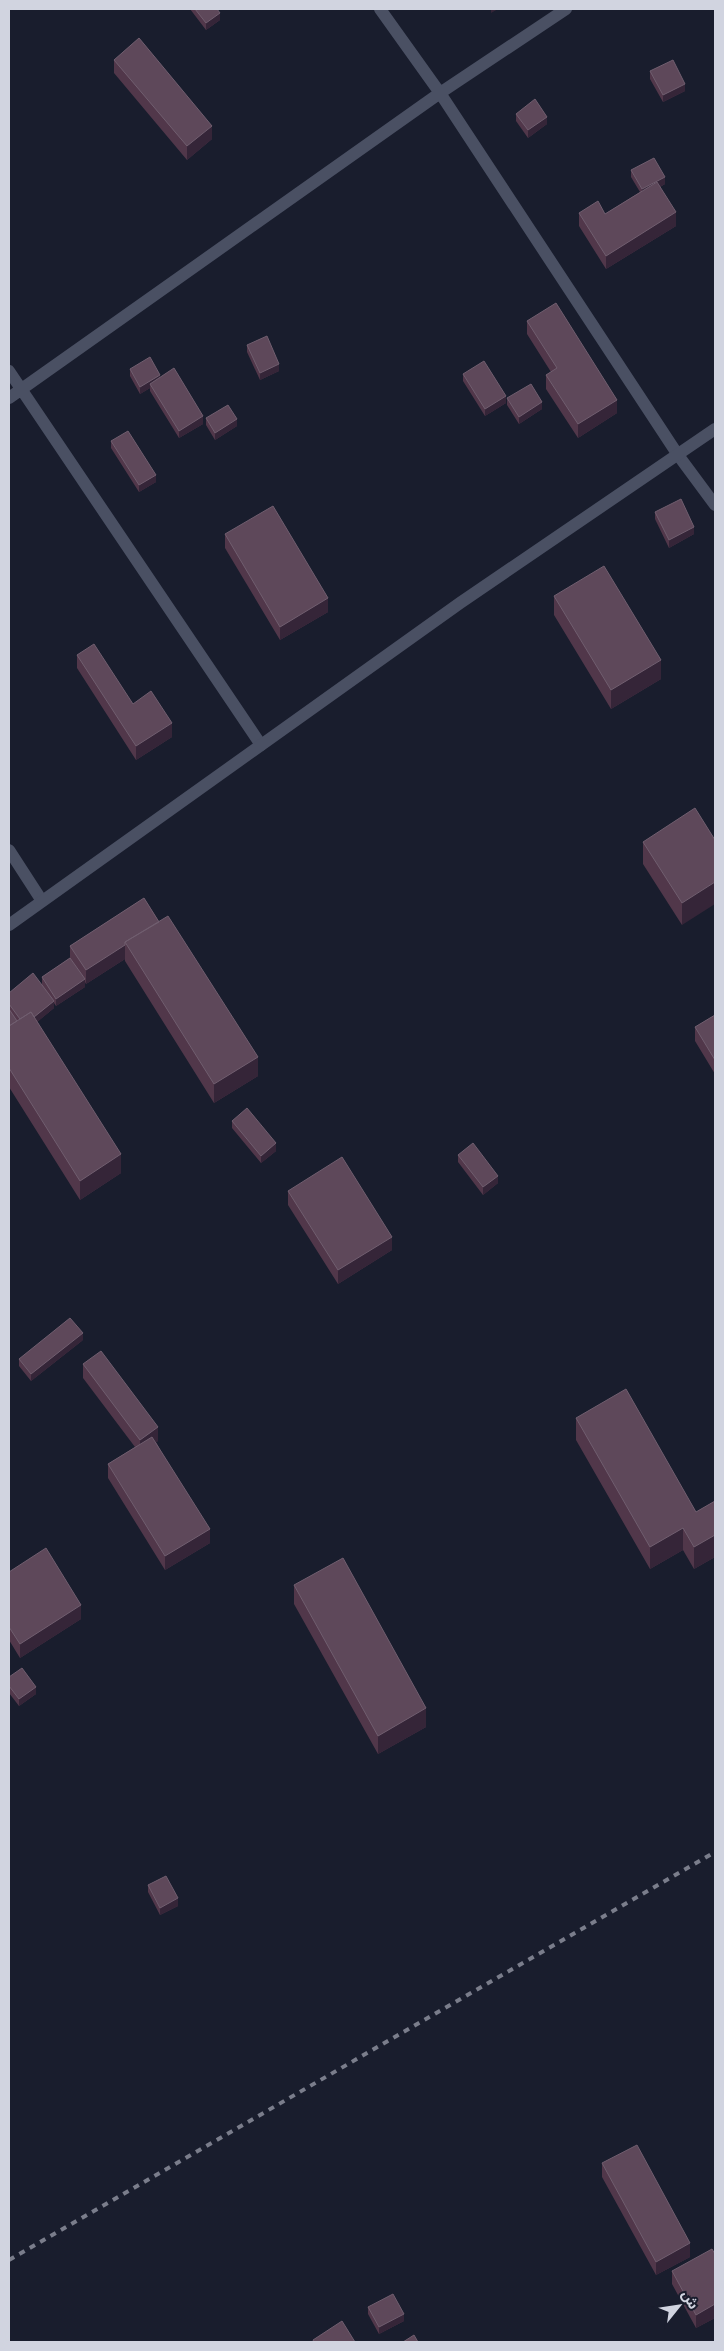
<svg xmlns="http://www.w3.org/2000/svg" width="724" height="2351" font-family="Bitter,'Noto Sans Arabic',serif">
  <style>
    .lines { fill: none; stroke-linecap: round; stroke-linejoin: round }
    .street { stroke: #4a5063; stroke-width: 12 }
    .secondary { stroke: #4a5063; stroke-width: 12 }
    .rail { stroke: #7a7d8b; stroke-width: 4; stroke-dasharray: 6 6; stroke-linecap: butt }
    .wall { fill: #51374a }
    .shaded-wall { fill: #352538 }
    .building { fill: #5e485a; stroke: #705e6f }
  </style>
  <rect width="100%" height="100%" fill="#191d2d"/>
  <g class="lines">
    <path class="street" d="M380 9 440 93 678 455 715 505
      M9 371 261 745
      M9 398 440 93 566 9
      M9 850 42 901"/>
    <path class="secondary" d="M9 925 460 603 715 429"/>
    <path class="rail" d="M9 2260 715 1852"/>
  </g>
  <path class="wall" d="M190 9H217L220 20 206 30Z
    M114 60 212 139 187 160 114 73Z
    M650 71 685 91 663 102 650 79Z
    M516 114 547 124 528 138 516 121Z
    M631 170 665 184 660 187 676 226 606 269 579 226V213L605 214 640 192 631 177Z
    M527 321 617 413 578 438 546 389V375L551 372 527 334Z
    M247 345 279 371 260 380 247 352Z
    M130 369 160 377 203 424 179 438 150 391V388L140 394 130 376Z
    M463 374 506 403 485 416 463 381Z
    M507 398 542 409 519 424 507 405Z
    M206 418 237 426 215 440 206 425Z
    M111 441 156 482 139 492 111 448Z
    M655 512 694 534 669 548 655 519Z
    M225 534 328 612 280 640 225 548Z
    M554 596 661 679 611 709 554 615Z
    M77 655 133 704 172 737 136 760 77 668Z
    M715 840 682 925 643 864V842Z
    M144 898 258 1076 214 1103 125 961V959L86 984 85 982V987L56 1006 54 1003V1008L37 1022 121 1173 80 1200 9 1087V993L42 985V977L70 958V946Z
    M715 1015V1074L695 1041V1027Z
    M232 1121 276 1151 261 1163 232 1128Z
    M458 1155 498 1183 483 1195 458 1162Z
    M288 1191 392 1250 338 1284 288 1205Z
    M83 1340 31 1381 19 1366V1359Z
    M83 1364 158 1441 156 1442 210 1543 165 1570 108 1478V1464L135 1447 83 1378Z
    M576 1418 696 1512 715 1501V1557L694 1569 683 1550 650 1569 576 1440Z
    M9 1572 81 1619 20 1658 9 1640Z
    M294 1585 426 1727 378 1754 294 1604Z
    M9 1677 36 1694 19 1706 9 1693Z
    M148 1885 178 1906 160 1915 148 1892Z
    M602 2163 690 2257 656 2275 602 2177Z
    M715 2254V2318L696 2328 672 2284V2271Z
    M368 2307 404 2321 379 2334 368 2314Z"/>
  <path class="shaded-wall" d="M491 9H498L491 13Z
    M220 13V20L206 30V23Z
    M685 84V91L663 102V95Z
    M547 117V124L528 138V130Z
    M212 126V139L187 160V146Z
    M665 177V184L642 197V189Z
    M676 212V226L606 269V256Z
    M279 364V371L260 380V373Z
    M160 375V382L150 384V388L140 394V387Z
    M506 396V403L485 416V409Z
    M617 400V413L578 438V424Z
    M542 402V409L519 424V417Z
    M203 416V424L179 438V431Z
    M237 419V426L215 440V433Z
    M156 475V482L139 492V485Z
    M694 527V534L669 548V540Z
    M328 598V612L280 640V627Z
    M661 660V679L611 709V690Z
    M172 723V737L136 760V746Z
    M715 882V904L682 925V903Z
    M125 945V959L86 984V970Z
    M85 979V987L56 1006V999Z
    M54 1001V1008L25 1032V1025Z
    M258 1057V1076L214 1103V1084Z
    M276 1143V1151L261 1163V1156Z
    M121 1154V1173L80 1200V1181Z
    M498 1176V1183L483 1195V1187Z
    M392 1237V1250L338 1284V1270Z
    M83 1333V1340L31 1381V1374Z
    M158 1427V1441L140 1454V1440Z
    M683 1528V1550L650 1569V1547Z
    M210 1529V1543L165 1570V1556Z
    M715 1535V1557L694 1569V1547Z
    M10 1554V1561L9 1562V1555Z
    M81 1605V1619L20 1658V1644Z
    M36 1687V1694L19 1706V1699Z
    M426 1708V1727L378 1754V1736Z
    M178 1898V1906L160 1915V1908Z
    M690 2243V2257L656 2275V2262Z
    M715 2304V2318L696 2328V2315Z
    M404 2314V2321L379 2334V2327Z"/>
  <path class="building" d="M195 9H217L220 13 206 23Z
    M139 38 212 126 187 146 114 60Z
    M673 60 685 84 663 95 650 71Z
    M535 99 547 117 528 130 516 114Z
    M654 158 665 177 642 189 631 170Z
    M657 182 676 212 606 256 579 213 598 201 605 214Z
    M556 303 617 400 578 424 546 375 557 368 527 321Z
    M267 336 279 364 260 373 247 345Z
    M150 357 160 375 140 387 130 369Z
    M484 361 506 396 485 409 463 374Z
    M174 368 203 416 179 431 150 384Z
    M531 384 542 402 519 417 507 398Z
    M228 405 237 419 215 433 206 418Z
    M128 431 156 475 139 485 111 441Z
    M681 499 694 527 669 540 655 512Z
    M273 506 328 598 280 627 225 534Z
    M604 566 661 660 611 690 554 596Z
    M94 644 133 704 151 691 172 723 136 746 77 655Z
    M695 808 715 840V882L682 903 643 842Z
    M144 898 159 922 125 942V945L86 970 70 946Z
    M168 916 258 1057 214 1084 125 942Z
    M70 958 85 979 56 999 42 977Z
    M33 973 54 1001 34 1017 31 1012 20 1019 9 1004V993Z
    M9 1009 17 1021 9 1026Z
    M31 1012 121 1154 80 1181 9 1068V1026Z
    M715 1015V1060L695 1027Z
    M247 1108 276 1143 261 1156 232 1121Z
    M473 1143 498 1176 483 1187 458 1155Z
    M342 1157 392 1237 338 1270 288 1191Z
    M70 1318 83 1333 31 1374 19 1359Z
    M101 1351 158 1427 140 1440 83 1364Z
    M626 1389 696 1512 715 1501V1535L694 1547 683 1528 650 1547 576 1418Z
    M152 1437 210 1529 165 1556 108 1464Z
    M46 1548 81 1605 20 1644 9 1627V1572Z
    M343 1558 426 1708 378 1736 294 1585Z
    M22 1668 36 1687 19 1699 9 1686V1677Z
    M166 1876 178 1898 160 1908 148 1885Z
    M637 2145 690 2243 656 2262 602 2163Z
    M712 2249 715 2254V2304L696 2315 672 2271Z
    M393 2294 404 2314 379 2327 368 2307Z
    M342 2321 355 2342H314L313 2340Z
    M414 2335 418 2342H403Z"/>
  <rect width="724" height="2351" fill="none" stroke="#d1d4e0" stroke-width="20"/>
  <g transform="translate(679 2306) rotate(60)" stroke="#191d2d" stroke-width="4" paint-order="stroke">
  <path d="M0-4L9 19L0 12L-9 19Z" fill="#d1d4e0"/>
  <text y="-8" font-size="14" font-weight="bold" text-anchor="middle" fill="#d1d4e0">ش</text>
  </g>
</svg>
